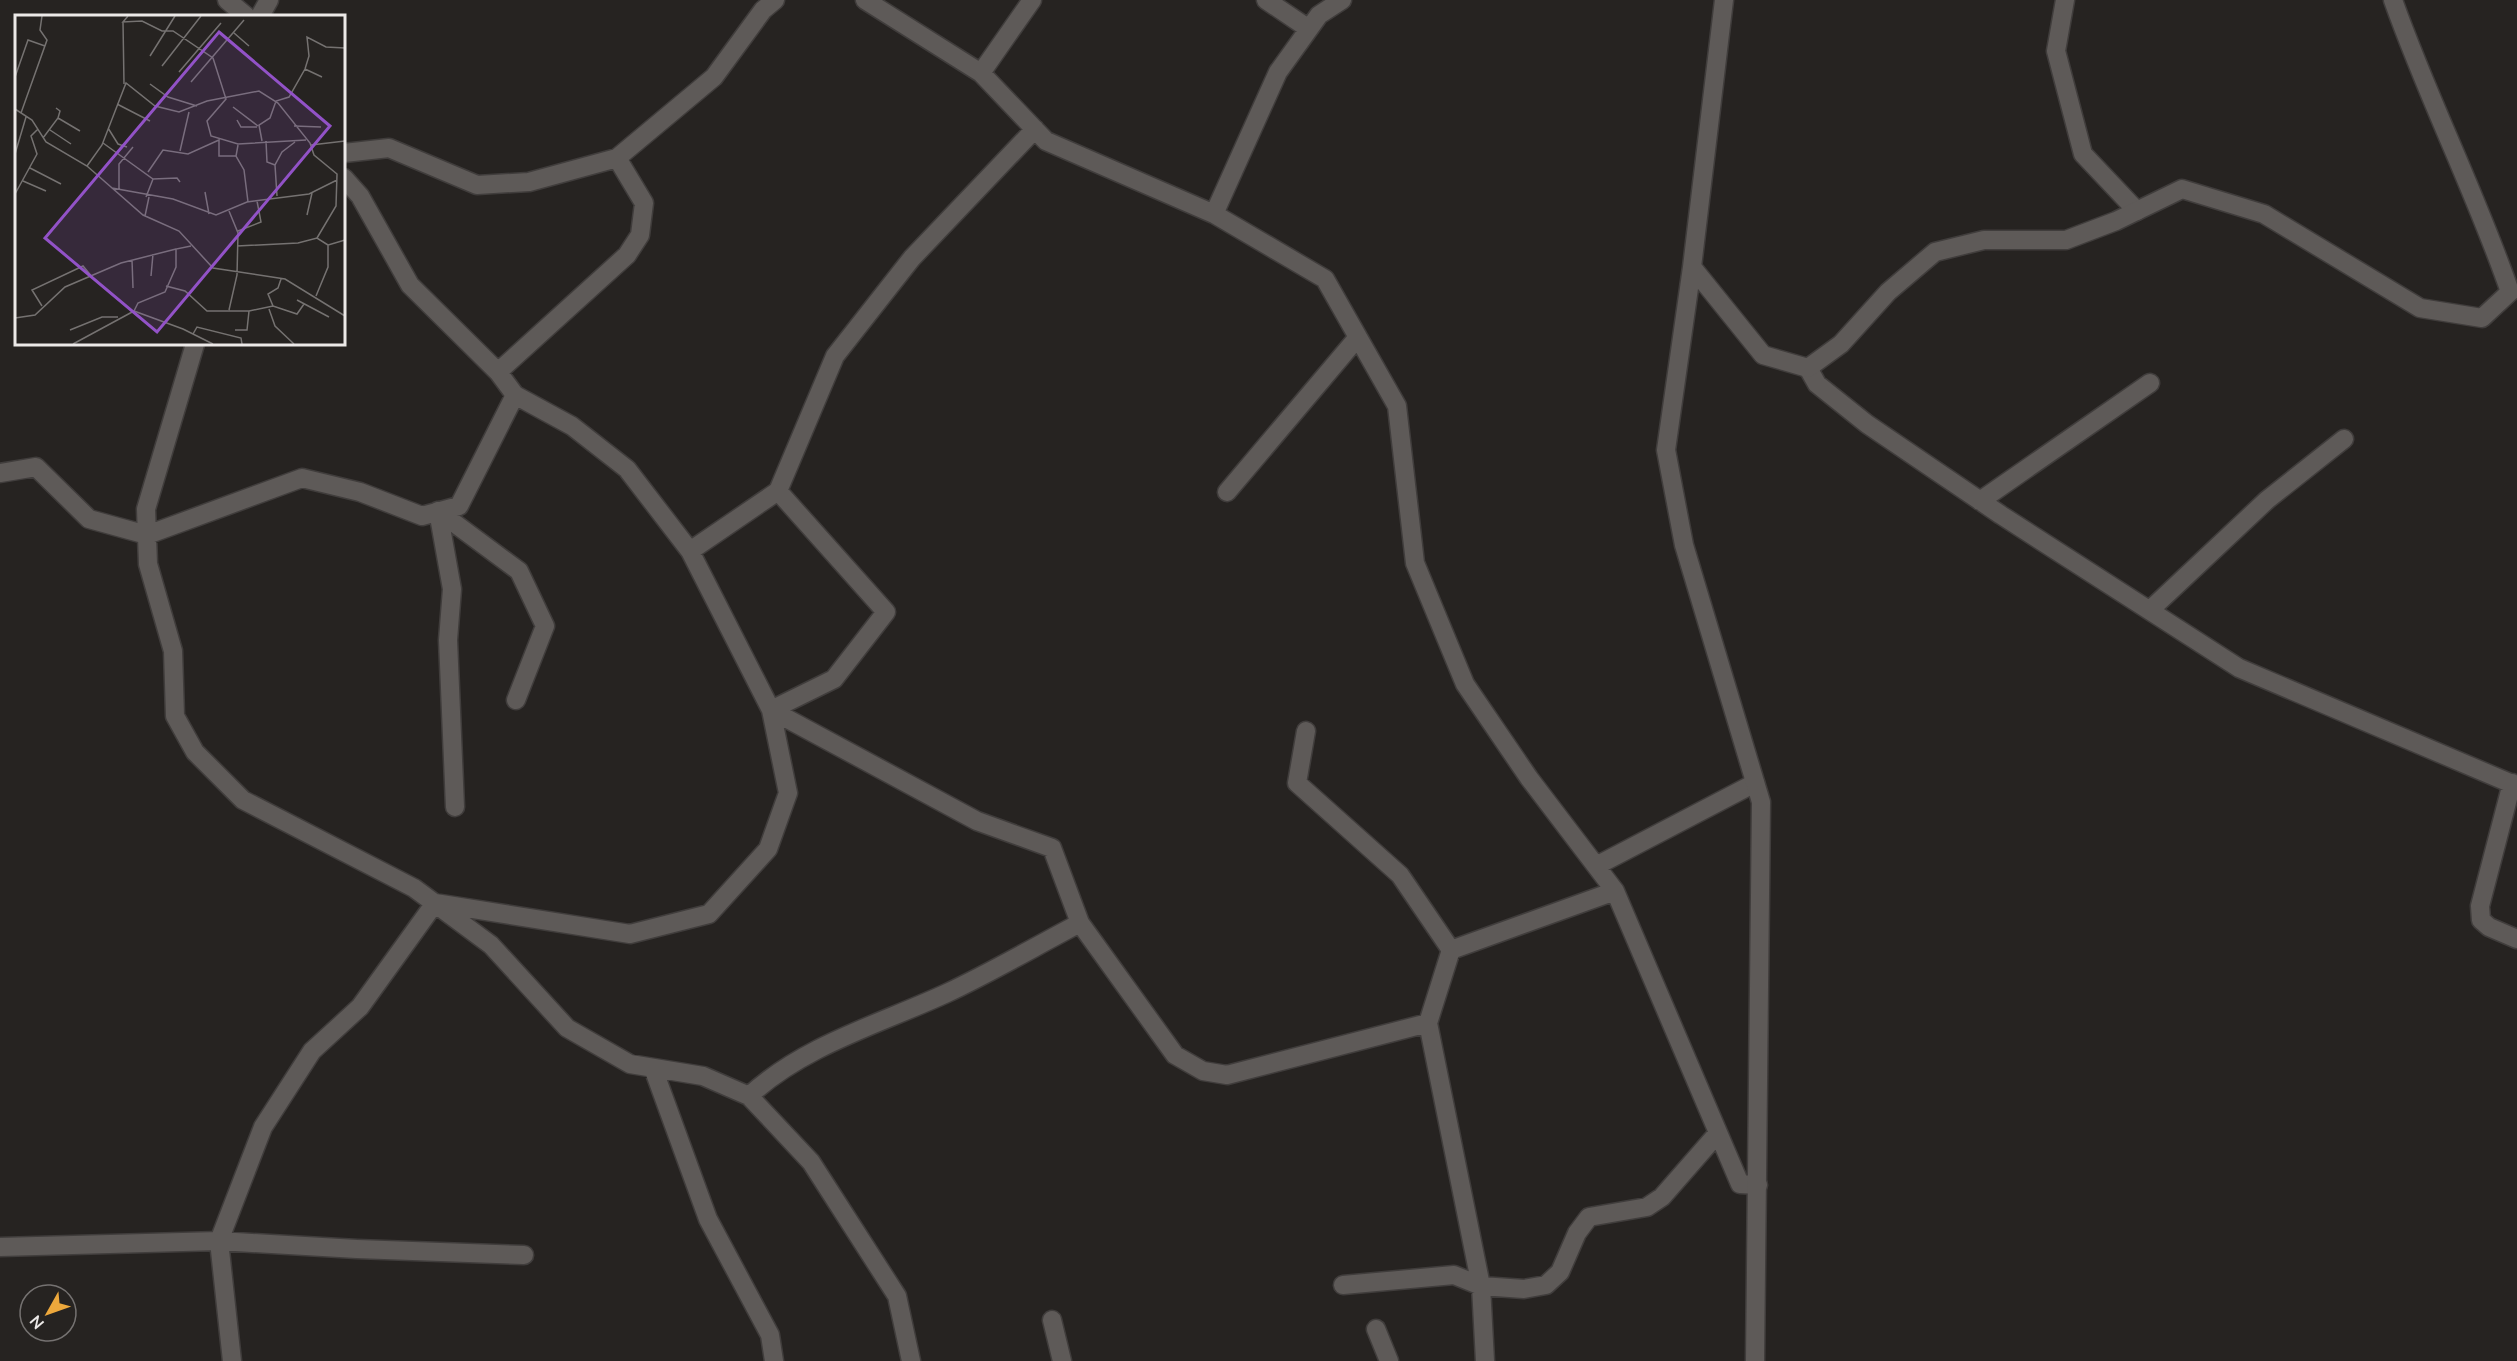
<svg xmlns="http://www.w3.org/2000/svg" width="2517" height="1361" font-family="'Nunito Sans',sans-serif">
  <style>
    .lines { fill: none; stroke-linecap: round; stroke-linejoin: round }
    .street-casing { stroke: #403d3c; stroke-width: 21 }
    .secondary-casing { stroke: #403d3c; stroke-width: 21 }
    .street { stroke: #5e5a58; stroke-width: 18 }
    .secondary { stroke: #5e5a58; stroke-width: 18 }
    .inset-road { fill: none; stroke: #757271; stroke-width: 1.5 }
    .view { fill: #9252c7; fill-opacity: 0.15; stroke: #9252c7; stroke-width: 3 }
    .inset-edge { fill: none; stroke: #ece9e8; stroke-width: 3 }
  </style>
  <rect width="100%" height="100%" fill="#262321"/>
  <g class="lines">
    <defs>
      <path id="street" d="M227 0 246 16
        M865 0 981 73 1046 141 1214 214 1325 279 1397 406 1415 563 1465 684 1529 778 1615 891 1740 1184 1758 1185
        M1266 0 1309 29
        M2065 0 2056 51 2083 154 2137 211
        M260 16 269 0
        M981 73 1032 0
        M344 153 389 148 477 185 529 182 617 158 714 77 763 10 775 0
        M1214 214 1278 72 1319 15 1342 0
        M195 344 146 509 148 564 173 651 175 716 195 752 243 800 414 888 491 945 567 1028 630 1064 703 1076 749 1096 811 1162 897 1296 911 1361
        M1808 368 1817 384 1867 424 2001 515 2239 668 2517 786
        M498 372 627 255 640 235 644 203 617 158
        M0 473 36 467 89 519 147 535 302 478 360 492 422 516 459 506 515 395
        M778 491 886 612 834 679 771 710 977 821 1052 848 1080 923 1175 1055 1203 1071 1227 1075 1428 1023
        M1227 492 1358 337
        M1980 501 2150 383
        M438 511 452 589 448 640 455 807
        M438 511 519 571 545 626 516 700
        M690 551 778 491 835 356 912 258 1035 129
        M2150 610 2267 500 2344 439
        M1306 731 1297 783 1400 875 1451 950 1428 1023 1481 1286 1485 1361
        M2512 783 2480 906 2481 920 2489 927 2517 939
        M1596 866 1755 783
        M1451 950 1615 891
        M653 1068 708 1219 770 1335 774 1361
        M749 1096C804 1045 880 1024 947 993 992 972 1036 946 1080 923
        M0 1247 219 1241 357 1249 524 1255
        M1343 1285 1454 1275 1481 1286 1524 1289 1546 1285 1560 1272 1577 1233 1589 1217 1647 1207 1662 1197 1718 1133
        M1052 1320 1062 1361
        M1376 1329 1389 1361
        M232 1361 219 1241 263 1127 312 1051 360 1007 435 903 630 934 709 914 768 849 788 793 771 710 690 551 627 469 572 426 515 395 498 372 410 285 360 196 344 178"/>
      <path id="secondary" d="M1724 0 1692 267 1666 450 1684 545 1761 802 1755 1361
        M1692 267 1763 355 1808 368 1841 344 1888 292 1935 252 1984 240H2066L2116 221 2182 189 2264 214 2420 308 2482 318 2510 292C2476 193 2428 99 2393 0"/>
    </defs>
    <use href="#street" class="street-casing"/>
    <use href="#secondary" class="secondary-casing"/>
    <use href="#street" class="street"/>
    <use href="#secondary" class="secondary"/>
  </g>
  <g transform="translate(15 15)">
    <rect width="330" height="330" fill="#262321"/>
    <path class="inset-road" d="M113 1 108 7 127 6 147 16H158L198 43 211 84 192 106 196 121 223 129 291 125M108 7 109 69M219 18 234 31M135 41 160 1M147 51 186 1M290 54 307 62M164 57 206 8M0 62 13 25 30 31M176 67 229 5M135 69 153 82 182 91M102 89 135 106M218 92 243 111M0 94 17 105 31 127 72 151 128 200 164 216 198 253 270 264 330 301M6 98 32 25 25 15 27 1M43 103 65 116M222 105 226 112H242M279 111 306 112M93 113 103 129 112 132M35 115 56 129M28 123 43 103 45 96 41 93M247 126 244 110 255 103 261 86 274 82 290 54 294 41 292 22 311 32 330 33M251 126 252 147 260 150M88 128 138 164 162 163 165 167M223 130 221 141 229 155 233 187M296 130 330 126M165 136 174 97M0 139 11 102M72 151 87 130 111 68 140 91 164 97 192 86 244 76 263 88 295 128 299 140 322 159 321 191 302 223M15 153 46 169M133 157 148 135 173 139 204 125V141H221M8 166 31 176M97 173 158 184 201 200 232 187 294 179 322 165M104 174V149L118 132M190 177 194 199M0 179 22 139 16 121 23 114M262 181 260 150 267 137 280 127M131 182 138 164M214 196 223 218 222 260 214 295M292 200 297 178M130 201 134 182M223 216 246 207 242 186M176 231 161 234V252L150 277 123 288 119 296 168 314 198 329M222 231 283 228 302 223 313 230M117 245 118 273M136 261 138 239M151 271 170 276 192 296H234L258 291 282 299 289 289M301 281 313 252V230L330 225M282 285 314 302M27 291 17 275 68 251 78 263M258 291 253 279 263 273 266 264M254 294 260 311 279 329M0 303 20 300 50 272 106 248 161 234M55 315 87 302H103M220 315H232L234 296M178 319 182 312 226 323 227 329M58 329 119 296"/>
    <path class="view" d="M204 17 315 111 142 317 30 223Z"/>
    <rect width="330" height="330" class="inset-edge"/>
  </g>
  <g transform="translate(48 1313) rotate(230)"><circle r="28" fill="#262321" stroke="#757271" stroke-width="1.5"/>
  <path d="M0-4.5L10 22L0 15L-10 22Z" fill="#eda83c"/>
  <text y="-9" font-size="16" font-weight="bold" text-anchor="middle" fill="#ece9e8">N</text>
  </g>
</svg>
